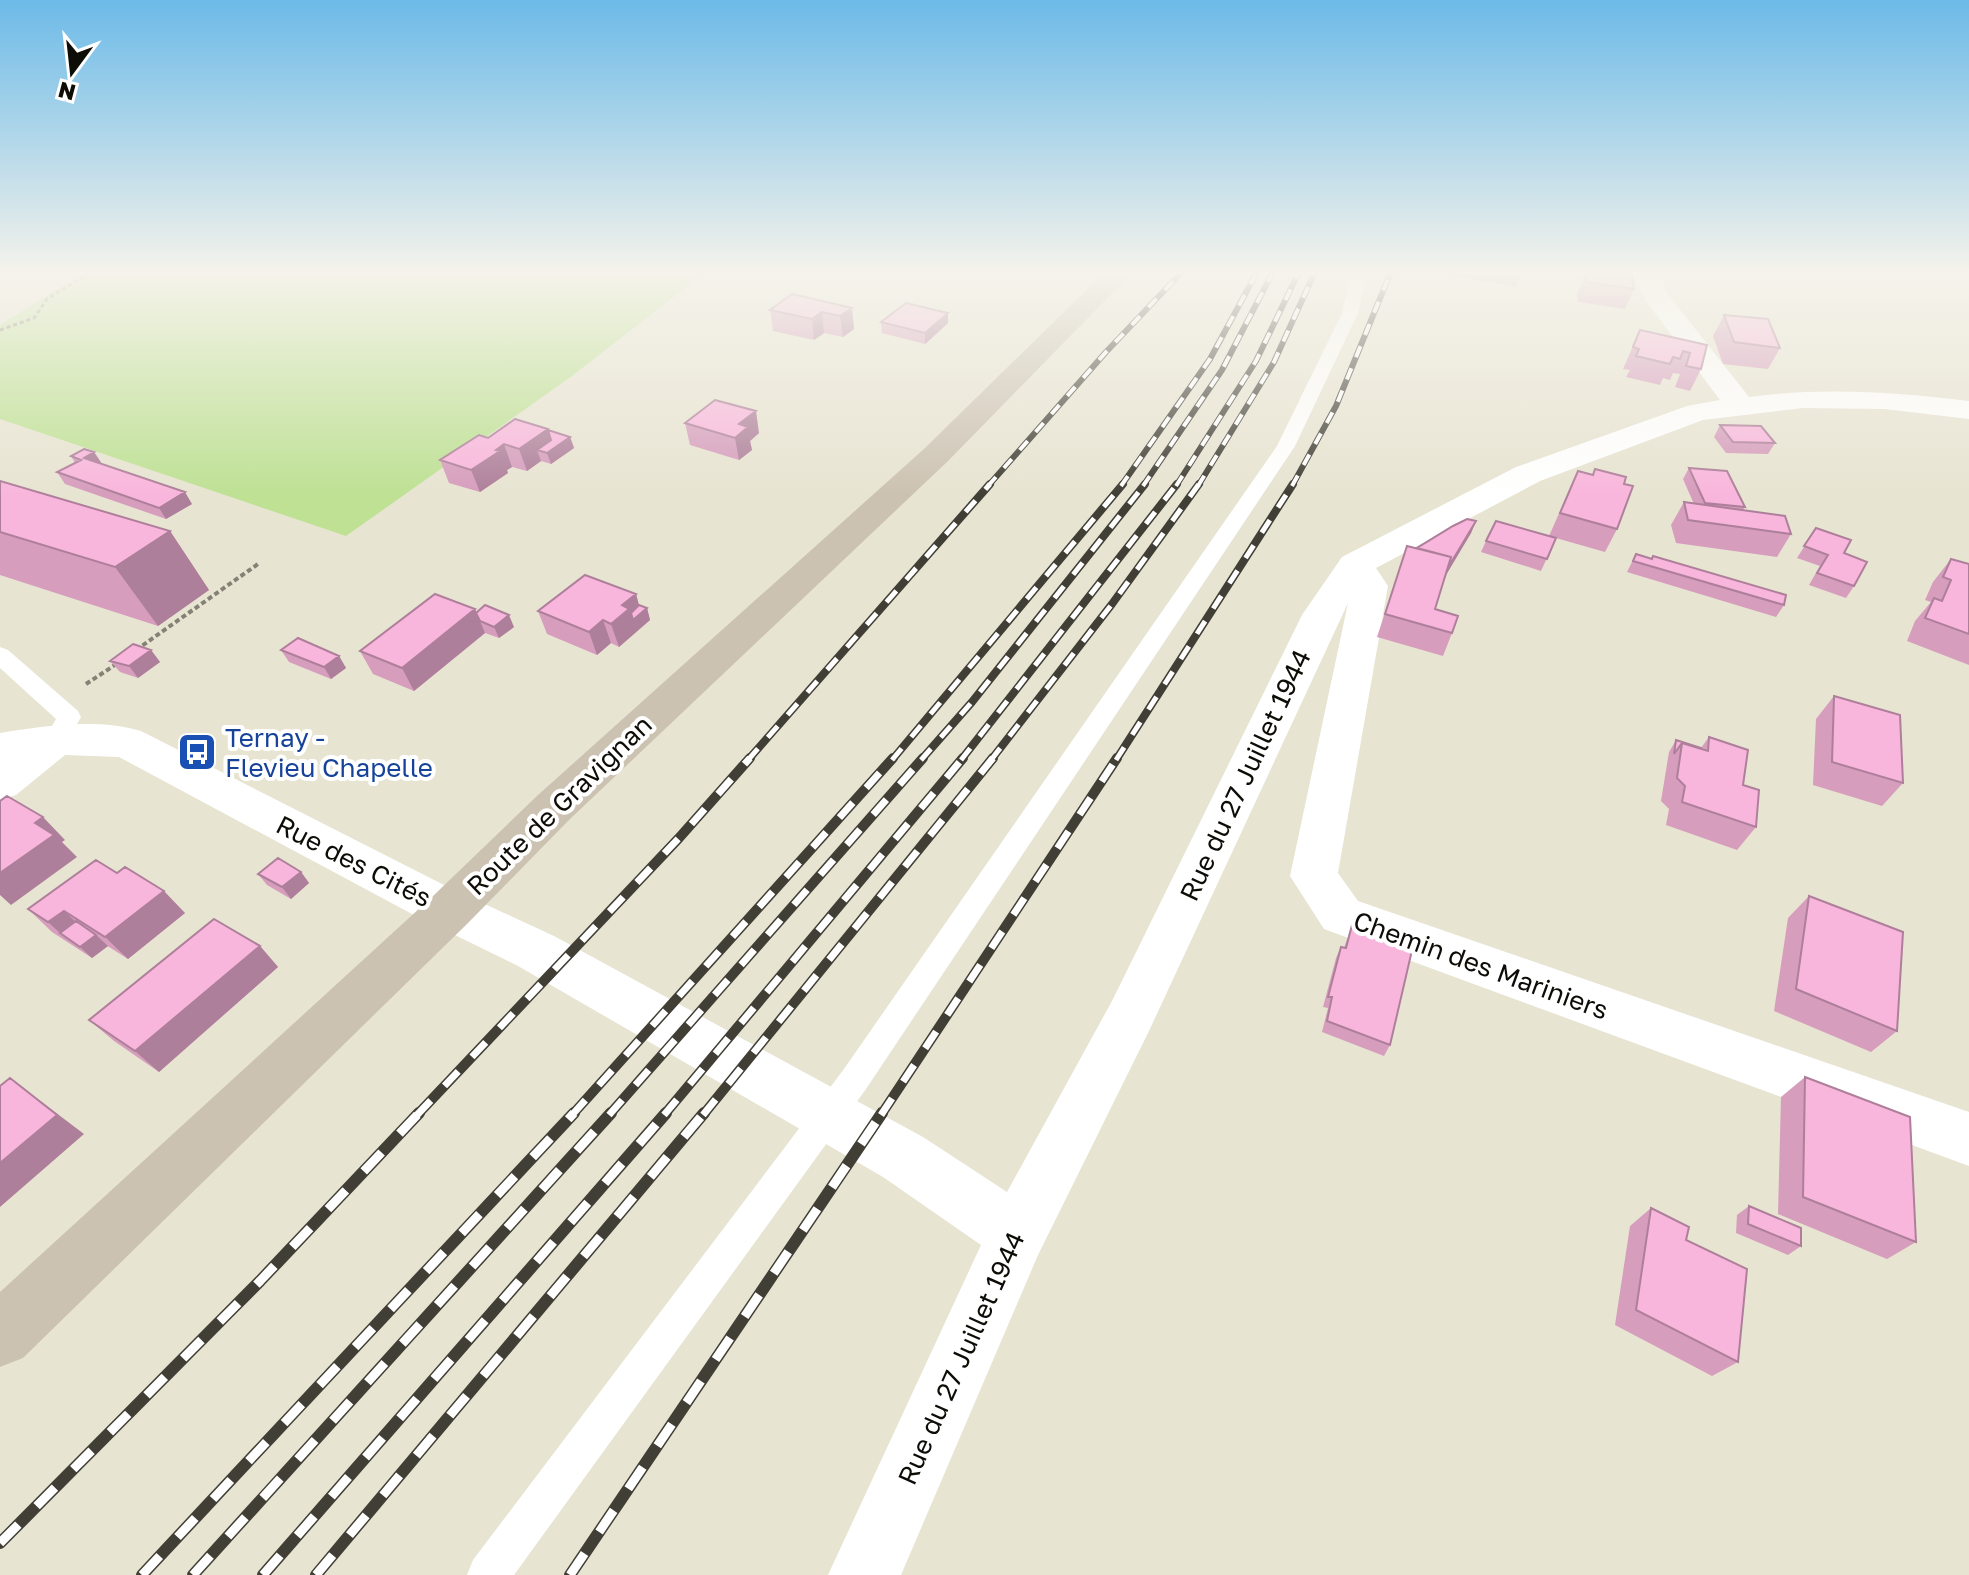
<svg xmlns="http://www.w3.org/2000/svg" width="1969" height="1575" font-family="'Golos Text',sans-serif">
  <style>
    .green { fill: #bee194 }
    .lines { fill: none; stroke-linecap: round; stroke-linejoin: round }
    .path-far1 { stroke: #848175; stroke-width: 3; stroke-dasharray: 4 3; stroke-linecap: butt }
    .path { stroke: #848175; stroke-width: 4; stroke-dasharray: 5 3; stroke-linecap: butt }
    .lane { fill: #fff; fill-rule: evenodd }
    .street { fill: #fff; fill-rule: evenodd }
    .secondary { fill: #ccc2b2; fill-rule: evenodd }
    .rail-far3-casing { stroke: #403e35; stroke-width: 6 }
    .rail-far2-casing { stroke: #403e35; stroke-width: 8 }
    .rail-far1-casing { stroke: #403e35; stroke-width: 10 }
    .rail-casing { stroke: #403e35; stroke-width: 12 }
    .rail-far3 { stroke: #fff; stroke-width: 4; stroke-dasharray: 12; stroke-linecap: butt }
    .rail-far2 { stroke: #fff; stroke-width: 5; stroke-dasharray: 15; stroke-linecap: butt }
    .rail-far1 { stroke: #fff; stroke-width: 7; stroke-dasharray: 20; stroke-linecap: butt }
    .rail { stroke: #fff; stroke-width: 9; stroke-dasharray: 26; stroke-linecap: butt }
    .wall { fill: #d69dbd }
    .shaded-wall { fill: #ae7f9a }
    .building { fill: #f9b6dc; stroke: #ae7f9a; stroke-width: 2 }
    .labels { text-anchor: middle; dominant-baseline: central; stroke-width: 8; stroke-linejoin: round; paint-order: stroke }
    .transit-label { font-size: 26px; fill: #164399; stroke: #fff; text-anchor: start }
    .street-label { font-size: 26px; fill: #0d0c06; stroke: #fff }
  </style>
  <rect width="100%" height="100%" fill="#e8e4d2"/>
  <path class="green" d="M82 274H703L572 376 346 536 0 419V325Z"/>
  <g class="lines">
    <path class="path-far1" d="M0 330 34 318 47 299 88 274"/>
    <path class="path" d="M136 650 258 564
      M86 684 118 663"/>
    <path class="lane" d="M1351 274H1367L1358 313 1295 446 866 1089 514 1575H467L473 1560 844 1069 1277 446 1342 313Z
      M0 647 8 650 78 711 81 717 65 746 56 749 47 746 44 740 56 719 0 668Z"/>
    <path class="street" d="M1633 274H1659L1667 293 1749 397C1823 387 1894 392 1969 401V419L1885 409 1803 408 1703 420 1540 481 1376 568 1388 586 1338 873 1358 901 1969 1112V1166L1324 929 1290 876 1348 603 1148 1033 1038 1255 901 1575H828L981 1245 883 1177 518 966 412 914 119 757 65 755 16 795 0 800V733C45 726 96 718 141 731L446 886 554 936 923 1137 1007 1192 1112 1001 1302 615 1342 557 1516 467 1687 406 1720 400 1646 301Z"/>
    <path class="secondary" d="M1103 274H1131L947 462 570 819 467 924 23 1358 0 1367V1292L433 896 538 795 925 448Z"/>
    <defs>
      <path id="rail-far3" d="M988 486 1106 352 1180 274
        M1121 486 1210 359 1256 274
        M1143 486 1222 370 1272 274
        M1176 486 1256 361 1298 274
        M1198 486 1274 362 1314 274
        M1292 486 1336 406 1390 274"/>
      <path id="rail-far2" d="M748 760 990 484
        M892 760 1123 484
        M921 760 972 702 1145 484
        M961 760 1177 484
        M991 760 1112 604 1199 484
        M1116 760 1293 484"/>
      <path id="rail-far1" d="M417 1115 679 838 750 758
        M572 1115 893 758
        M609 1115 923 758
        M664 1115 963 758
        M703 1115 993 758
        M881 1115 1117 758"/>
      <path id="rail" d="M0 1543 260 1281 419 1113
        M142 1575 574 1113
        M193 1575 611 1113
        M263 1575 666 1113
        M316 1575 704 1113
        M570 1575 882 1113"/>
    </defs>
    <use href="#rail-far3" class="rail-far3-casing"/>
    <use href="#rail-far2" class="rail-far2-casing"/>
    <use href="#rail-far1" class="rail-far1-casing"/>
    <use href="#rail" class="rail-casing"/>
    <use href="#rail-far3" class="rail-far3"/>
    <use href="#rail-far2" class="rail-far2"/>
    <use href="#rail-far1" class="rail-far1"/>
    <use href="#rail" class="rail"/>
  </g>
  <path class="wall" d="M1445 274H1521L1516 287Z
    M1585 274H1632L1634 289 1625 309 1578 302 1577 294Z
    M852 308 854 329 843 337 824 333 814 340 773 331 770 310Z
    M1724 315 1780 348 1768 369 1723 364 1713 336Z
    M881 322 948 323 925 344 882 333Z
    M1640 330 1707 345 1701 369 1690 391 1675 387 1680 374 1673 373 1670 380 1663 378 1660 385 1626 377 1630 370 1623 369Z
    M685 423 759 433 750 441 752 450 739 460 690 445Z
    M1720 425 1775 443 1768 454 1726 453 1714 437Z
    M548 430 570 437 574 448 551 464 541 461 527 471 512 467 507 470 508 473 480 492 449 483 440 460 488 438Z
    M94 452 102 464 192 504 166 519 65 484 57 472 75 463 71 456Z
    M1689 468 1745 507 1743 510 1791 534 1777 557 1676 543 1671 525 1684 502 1694 504 1683 479Z
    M1578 471 1617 529 1605 552 1549 536Z
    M0 481 170 531 209 590 158 626 0 575Z
    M1476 521 1471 533 1446 575 1435 609 1452 633 1443 656 1377 637 1407 546 1417 548Z
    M1816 528 1844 553 1854 586 1846 598 1809 585 1820 566 1797 558Z
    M1556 538 1541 571 1481 552 1486 541Z
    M1636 554 1651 559 1653 556 1784 605 1776 617 1627 572Z
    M1951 559 1969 564V665L1907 641 1915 621 1931 602 1925 600 1933 582Z
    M636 594 639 605 647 608 650 620 619 647 611 643 597 655 547 634 538 611Z
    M475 609 476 613 514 627 499 638 485 633 414 691 373 674 360 651Z
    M151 650 160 662 138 678 120 672 110 661Z
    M281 650 339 656 346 668 331 679 289 662Z
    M1834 696 1903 783 1882 806 1813 785 1816 719Z
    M1709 737 1743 785 1756 827 1737 850 1666 825 1669 809 1661 801 1669 752 1676 740 1701 748Z
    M301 872 309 883 291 899 267 885 258 874Z
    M1809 896 1897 1031 1871 1052 1774 1011 1788 918Z
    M28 909 185 913 128 959 106 945 108 946 92 958 52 932Z
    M1352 925 1390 1045 1384 1056 1322 1032 1328 1008 1323 1007 1336 958 1341 947 1344 948Z
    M260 946 278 967 159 1072 114 1041 89 1020Z
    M1805 1077 1916 1242 1887 1259 1778 1214 1781 1097Z
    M1749 1206 1801 1246 1788 1255 1736 1233 1737 1215Z
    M1651 1208 1686 1240 1738 1362 1712 1376 1615 1325 1630 1226Z"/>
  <path class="shaded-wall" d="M852 308 854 329 843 337 840 316Z
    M822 312 824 333 814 340 812 319Z
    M948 313V323L925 344V333Z
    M756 411 759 433 750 441 752 450 739 460 735 438 739 424Z
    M548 429 554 449 570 437 574 448 551 464 547 453 537 450 541 461 527 471 519 449Z
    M504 444 512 467 507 470 508 473 480 492 471 470 496 450Z
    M94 452 102 464 84 458Z
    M185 492 192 504 166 519 159 508Z
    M1476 521 1471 533 1443 580 1447 568Z
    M170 531 209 590 158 626 115 567Z
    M636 594 641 613 647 608 650 620 619 647 611 624 622 605Z
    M475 609 485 633 414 691 402 668Z
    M509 615 514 627 499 638 494 627Z
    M603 620 611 643 597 655 589 632Z
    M151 650 160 662 138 678 129 666Z
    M339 656 346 668 331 679 324 667Z
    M43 817 65 840 62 842 77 857 11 905 0 895V872L35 823Z
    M301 872 309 883 291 899 282 887Z
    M164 891 185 913 128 959 105 937Z
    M64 911 88 933H60L48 922Z
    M96 935 108 946 92 958 80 947Z
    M260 946 278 967 159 1072 135 1051Z
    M10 1078 84 1134 0 1207V1163Z"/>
  <path class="building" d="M1586 274H1632L1634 289 1586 282Z
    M792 294 852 308 840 316 822 312 812 319 770 310Z
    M906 303 948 313 925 333 881 322Z
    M1724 315 1768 319 1780 348 1734 342Z
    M1640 330 1707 345 1701 369 1686 366 1690 353 1683 351 1680 359 1673 357 1670 364 1636 356 1639 349 1633 347Z
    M715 400 756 411 739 424 748 427 735 438 685 423Z
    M515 419 548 429 519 449 504 444 496 450 500 451 471 470 440 460 479 435 488 438Z
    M1720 425 1761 426 1775 443 1733 442Z
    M548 430 570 437 547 453 537 450 551 440Z
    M84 449 94 452 84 458 185 492 159 508 57 472 81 460 71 456Z
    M1689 468 1727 471 1745 507 1705 503Z
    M1595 469 1626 477 1624 484 1633 486 1617 529 1560 513 1578 471 1593 475Z
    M0 481 170 531 115 567 0 532Z
    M1684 502 1785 516 1791 534 1688 520Z
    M1467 519 1476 521 1449 566 1451 557 1417 548 1453 526Z
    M1496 521 1556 538 1547 559 1486 541Z
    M1816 528 1851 540 1844 553 1867 562 1854 586 1817 573 1828 555 1804 546Z
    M1407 546 1451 557 1435 609 1458 616 1452 633 1385 614Z
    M1636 554 1652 559 1653 556 1786 595 1784 605 1633 561Z
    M1951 559 1969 564V634L1925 618 1934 598 1942 601 1951 580 1943 577Z
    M585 575 636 594 622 605 629 609 611 624 603 620 589 632 538 611Z
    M435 594 475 609 402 668 360 651Z
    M485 605 509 615 494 627 480 621 476 613Z
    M639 605 647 608 633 620 631 613Z
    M298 638 339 656 324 667 281 650Z
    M133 644 151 650 129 666 110 661Z
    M1834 696 1900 715 1903 783 1832 762Z
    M1709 737 1748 750 1743 785 1759 790 1756 827 1682 802 1685 786 1677 778 1682 743 1708 751Z
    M1676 740 1701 748V749L1682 743 1674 754Z
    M7 796 43 817 35 823 54 835 0 873V801Z
    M278 858 301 872 282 887 258 874Z
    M96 860 117 873 125 867 164 891 105 937 64 911 48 922 28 909Z
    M1809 896 1903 932 1897 1031 1796 989Z
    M214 919 260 946 135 1051 89 1020Z
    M76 921 96 935 80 947 60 933Z
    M1352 925 1413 946 1390 1045 1327 1021 1332 997H1328L1341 947 1346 948Z
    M1805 1077 1910 1117 1916 1242 1803 1197Z
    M10 1078 57 1115 0 1163V1086Z
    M1749 1206 1801 1228V1246L1748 1224Z
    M1651 1208 1689 1227 1686 1240 1747 1269 1738 1362 1636 1310Z"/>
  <linearGradient id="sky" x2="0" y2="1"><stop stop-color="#6cbae8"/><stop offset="0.55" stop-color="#f5f3eb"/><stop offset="1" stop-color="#f5f3eb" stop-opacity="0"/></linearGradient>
  <rect width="1969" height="495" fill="url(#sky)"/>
  <defs>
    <symbol id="bus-square" viewBox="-11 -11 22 22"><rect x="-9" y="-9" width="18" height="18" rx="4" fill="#1a4fb4" stroke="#fff"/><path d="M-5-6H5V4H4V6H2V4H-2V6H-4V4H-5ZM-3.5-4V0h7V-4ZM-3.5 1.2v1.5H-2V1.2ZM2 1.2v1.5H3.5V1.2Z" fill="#fff"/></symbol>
  </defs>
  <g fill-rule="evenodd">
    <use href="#bus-square" x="175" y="730" width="44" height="44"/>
  </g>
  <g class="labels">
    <g class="transit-label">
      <text x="225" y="737">Ternay -<tspan x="225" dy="30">Flevieu Chapelle</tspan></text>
    </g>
    <g class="street-label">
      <text transform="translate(1245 775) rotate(-65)">Rue du 27 Juillet 1944</text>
      <text transform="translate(559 805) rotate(-44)">Route de Gravignan</text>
      <text transform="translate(354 861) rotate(27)">Rue des Cités</text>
      <text transform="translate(1481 965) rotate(20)">Chemin des Mariniers</text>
      <text transform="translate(961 1358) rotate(-66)">Rue du 27 Juillet 1944</text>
    </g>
  </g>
  <g transform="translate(72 72) rotate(195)" stroke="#ffffff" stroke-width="6" paint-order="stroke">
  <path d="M0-6L14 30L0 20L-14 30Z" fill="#0d0c06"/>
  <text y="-12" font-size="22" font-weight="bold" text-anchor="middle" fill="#0d0c06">N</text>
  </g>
</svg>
